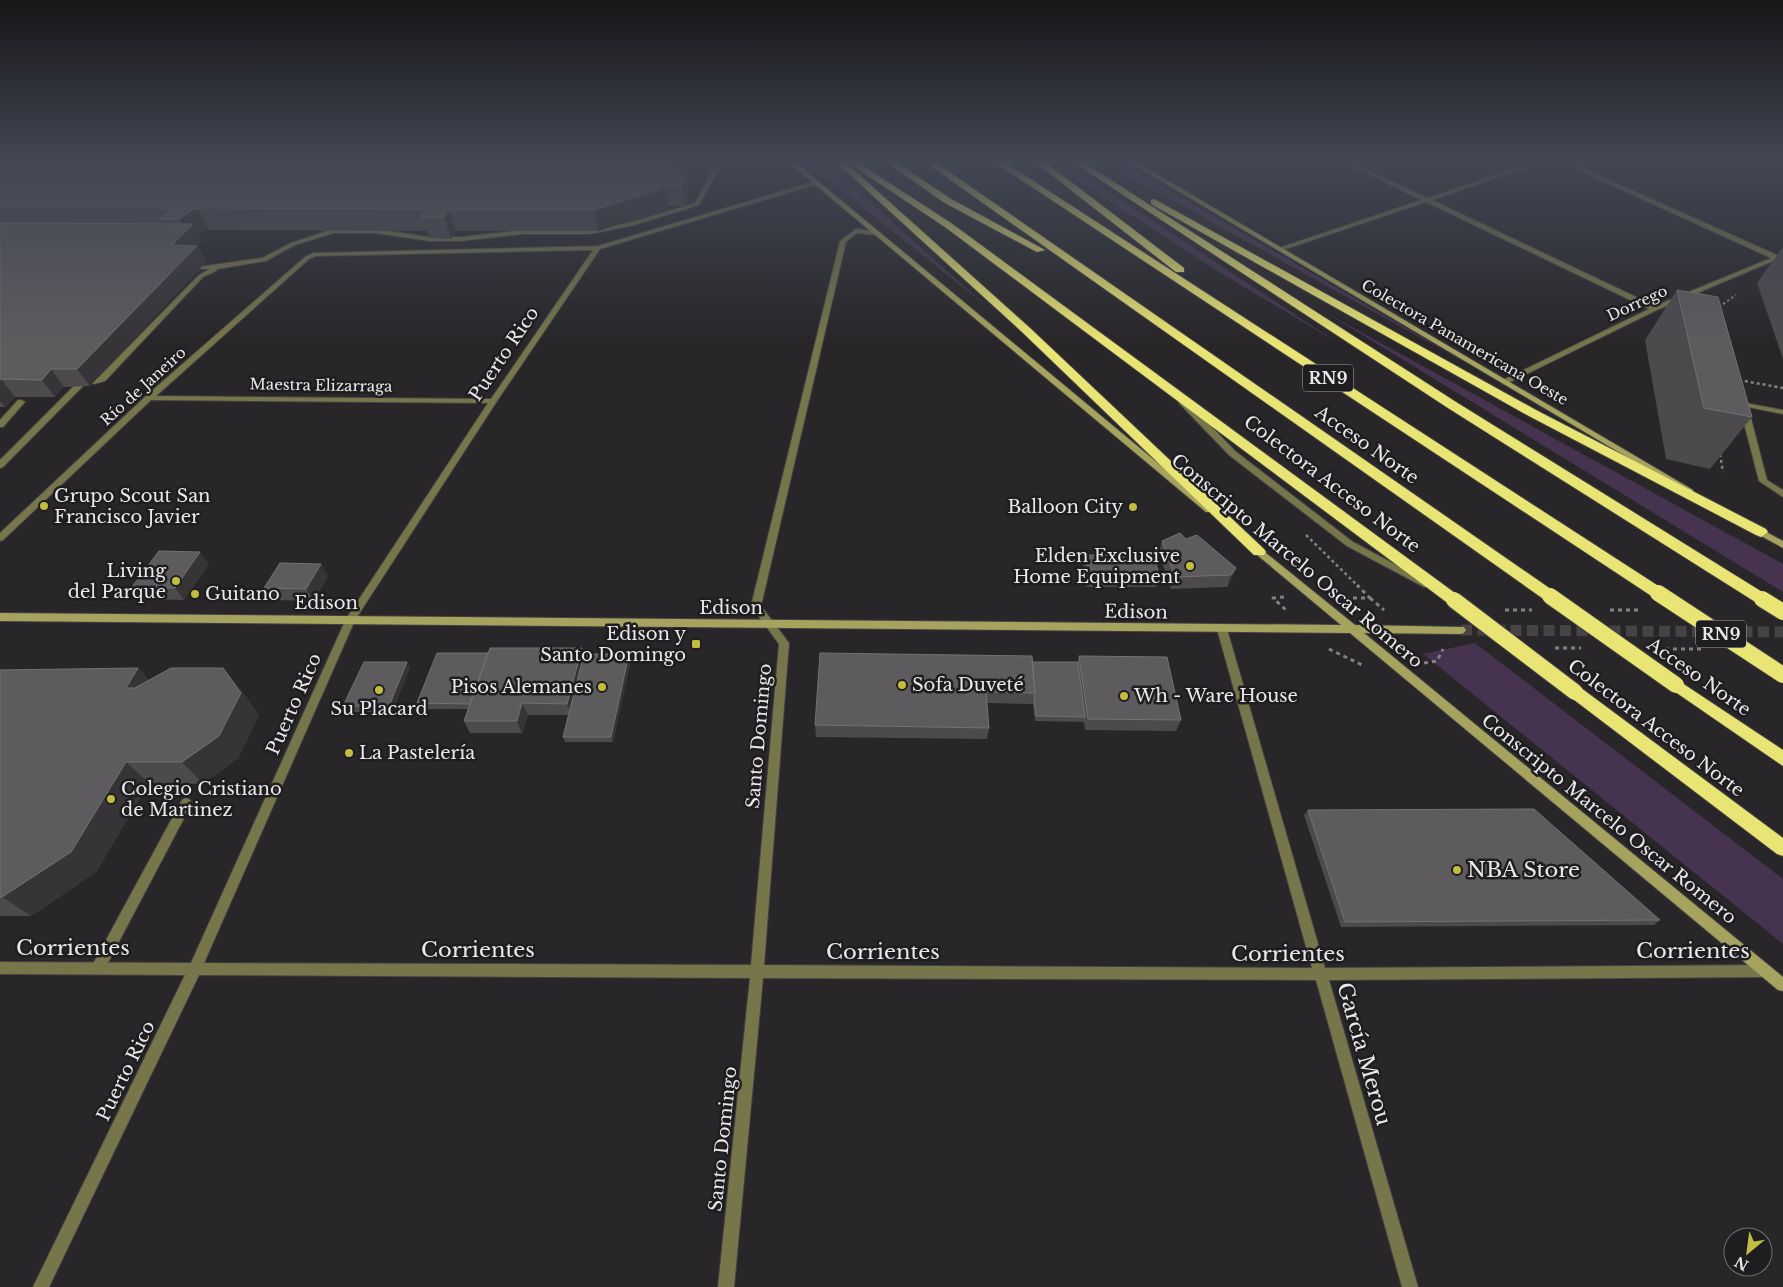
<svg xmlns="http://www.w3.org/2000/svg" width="1783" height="1287" font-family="'Libre Baskerville',serif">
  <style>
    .green { fill: #46334f }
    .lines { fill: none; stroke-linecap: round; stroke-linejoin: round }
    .secondary-tunnel { stroke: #454346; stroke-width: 11; stroke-dasharray: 11 5.5; stroke-linecap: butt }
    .lane-casing { stroke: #434144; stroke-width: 2 }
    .street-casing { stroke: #434144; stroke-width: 2 }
    .secondary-casing { stroke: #434144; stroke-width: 2 }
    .highway-casing { stroke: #434144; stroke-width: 2 }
    .path-far2 { stroke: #838184; stroke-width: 2; stroke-dasharray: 2.5 2.5; stroke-linecap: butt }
    .path-far1 { stroke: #838184; stroke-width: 2.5; stroke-dasharray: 3 3; stroke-linecap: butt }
    .path { stroke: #838184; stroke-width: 3; stroke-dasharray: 4 4; stroke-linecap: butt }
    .lane { fill: #77764b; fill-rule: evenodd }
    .street { fill: #77764b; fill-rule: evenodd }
    .secondary { fill: #a5a35d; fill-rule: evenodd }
    .highway { fill: #e9e574; fill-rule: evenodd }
    .highway-bridge-casing { stroke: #434144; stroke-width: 18; stroke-linecap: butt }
    .highway-bridge { stroke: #e9e574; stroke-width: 16 }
    .wall { fill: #4c4a4d }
    .shaded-wall { fill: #363437 }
    .building { fill: #5d5b5e; stroke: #737174 }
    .poi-dot { fill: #c3bd3f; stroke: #1e1d1f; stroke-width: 2 }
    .labels { text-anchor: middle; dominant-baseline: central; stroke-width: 5; stroke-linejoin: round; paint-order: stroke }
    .far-street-label { font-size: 15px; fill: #eae8ea; stroke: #1e1d1f }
    .shield { fill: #1e1d1f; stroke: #adabad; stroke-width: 1 }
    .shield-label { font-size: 16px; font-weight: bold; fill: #eae8ea }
    .street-label { font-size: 18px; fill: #eae8ea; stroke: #1e1d1f }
    .poi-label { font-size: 18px; fill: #eae8ea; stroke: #1e1d1f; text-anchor: start }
    .near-poi-label { font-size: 21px; fill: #eae8ea; stroke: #1e1d1f; text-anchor: start }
    .near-street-label { font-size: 21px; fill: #eae8ea; stroke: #1e1d1f }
  </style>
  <rect width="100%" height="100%" fill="#282629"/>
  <path class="green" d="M806 162H821L851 185 985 305Z
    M1049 162H1063L1337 342 1227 277Z
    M1103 162H1121L1468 364Z
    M1328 314 1783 564V592Z
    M1475 643 1783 879V944L1423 654Z"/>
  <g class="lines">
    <path class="secondary-tunnel" d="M1461 630 1783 632"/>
    <defs>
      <path id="lane" d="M717 162H723L699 205 635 225 590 234H523L461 241H429L375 233H334L295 245 266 261 217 269 216 271 203 277 105 381 94 384 90 382 99 377 199 275 210 269H198V267L262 258 291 243 333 229H375L429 237H461L523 230H590L632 222 695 203Z
        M84 376H90L91 378 3 467 0 468V460Z
        M1179 399H1185L1235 451 1353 542 1430 583 1432 585 1430 587H1424L1347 546 1229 455 1179 403Z
        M18 400H21L25 402 3 427H0V420Z
        M1740 402 1783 410V414L1748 407 1767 480 1783 490V497L1759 481 1739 404Z
        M186 798 190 800 192 803 103 972 98 974 93 972 92 968 93 964 182 800Z"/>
      <path id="street" d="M1343 162H1351L1427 198 1534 162H1543L1432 200 1655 306 1771 258 1578 170 1567 162H1574L1582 168 1777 255 1783 253V257L1657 310 1506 384H1503V380L1649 309 1426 202 1283 250H1279V248L1421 200Z
        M816 181 818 182V184L600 249 497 401 355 620 204 963 751 965 779 644 751 606 840 241 856 229 875 231 878 233 875 235 857 233 846 242 761 606 789 643 764 965 1312 968 1217 629 1222 625 1227 629 1325 968 1766 965 1771 967 1772 971 1771 975 1766 977 1329 980 1418 1287H1402L1316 980 763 978 734 1287H718L750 978 199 975 49 1287H33L185 975 0 974V962L191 963 346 619 488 403 151 400 3 540 0 541V533L146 396 305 257 313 253 598 246ZM593 250 491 399 156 396 309 259 316 256Z"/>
      <path id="secondary" d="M788 162H795L1212 508 1213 510 1212 512H1206Z
        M1129 162H1136L1693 490 1692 492H1686Z
        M1753 525 1783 541V548L1750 530 1749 528 1750 526Z
        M1253 544 1256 545 1355 625 1464 627 1466 630 1464 633 1461 634 1364 633 1783 977V991L1778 990 1350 633 0 621V613L1341 625 1250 549 1248 547 1250 545Z"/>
      <path id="highway" d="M836 162H845L1030 328 1264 549 1266 552 1264 555H1254L1022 332Z
        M847 162H857L951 223 1459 596 1461 600 1459 604H1449L945 227Z
        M886 162H896L951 199 1045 250 1037 252 945 203Z
        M925 162H935L1555 592 1557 596 1555 600H1545Z
        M994 162H1004L1663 589 1665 593 1663 597H1653Z
        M1035 162H1045L1184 268V272H1176Z
        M1073 162H1083L1456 402 1767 595 1769 599 1767 603H1757L1448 408Z
        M1154 199 1536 410 1766 529 1768 532 1761 537 1756 535 1527 415 1151 204V200Z
        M1676 679 1783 750V766L1671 689 1668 685 1671 681Z
        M1575 686 1581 688 1783 838V856L1777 854 1569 696 1567 692 1569 688Z"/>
    </defs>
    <use href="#lane" class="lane-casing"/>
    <use href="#street" class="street-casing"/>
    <use href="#secondary" class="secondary-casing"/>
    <use href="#highway" class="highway-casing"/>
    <path class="path-far2" d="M1719 307 1736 295"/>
    <path class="path-far1" d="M1739 380 1783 388
      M1720 454 1723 472
      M1306 535 1359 587"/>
    <path class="path" d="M1284 597 1273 598 1286 610
      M1345 598H1370L1357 585
      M1370 598 1384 610
      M1505 610H1532
      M1610 610H1642
      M1555 648H1581
      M1329 649 1362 665
      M1665 649H1701
      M1424 663 1437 661 1443 649"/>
    <use href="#lane" class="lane"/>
    <use href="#street" class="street"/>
    <use href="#secondary" class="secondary"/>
    <use href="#highway" class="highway"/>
    <defs>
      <path id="highway-bridge" d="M1658 593 1783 675
        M1550 596 1676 685
        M1762 599 1783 612
        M1454 600 1575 692"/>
    </defs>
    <use href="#highway-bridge" class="highway-bridge-casing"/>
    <use href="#highway-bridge" class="highway-bridge"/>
  </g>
  <path class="wall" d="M0 162H691L686 175 690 196 685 206H667L666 210 598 231H456L451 239 429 238 427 231 209 230 201 232 199 234 202 241 197 246 206 262 90 386 64 387 55 397H15L5 407H0Z
    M1783 247V359L1757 283Z
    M1677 290 1752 417 1710 469 1666 459 1645 340Z
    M1186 539 1236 568 1231 580 1227 587 1171 589 1159 553 1162 541Z
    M1085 555 1159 575 1156 587H1086L1083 567Z
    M209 564 184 600 142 599 132 587Z
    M328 576 314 601 273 600 264 588Z
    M584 654H629L631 660 613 742H565L563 737 568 715H528L522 733H470L464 721 468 709H420L417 703Z
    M1079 656 1181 720 1176 731 1085 730 1084 722 1035 721 1033 704 987 703 989 728 987 739 816 737 815 725 1032 662H1078Z
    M407 662 410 668 392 712H347L343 706Z
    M138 668 149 680 241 690 259 715 238 758 203 784 149 783 96 872 31 916H0V670Z
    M1308 810 1660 920 1654 925 1341 927 1304 815Z"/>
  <path class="shaded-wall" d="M681 162H691L686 175 690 196 685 206 682 185 676 175Z
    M663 185 667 206 666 210 598 231 594 210Z
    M198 208 209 230 201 232 199 234 202 241 197 246 206 262 90 386 77 369 172 245 186 232 179 219 190 211Z
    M449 210 456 231 451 239 444 217Z
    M51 369 64 387 55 397 42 380Z
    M1 379 15 397 5 407 0 401V380Z
    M200 552 209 564 184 600 175 588Z
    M321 564 328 576 314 601 306 589Z
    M1236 568 1231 580 1227 587 1231 575Z
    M582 648 586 660 572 715 567 704Z
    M629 654 631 660 613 742 611 737Z
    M407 662 410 668 392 712 389 706Z
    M138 668 159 691 126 688Z
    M223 668 241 690 259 715 238 758 203 784 182 762Z
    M522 703 528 715 522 733 517 721Z
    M126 762 149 783 96 872 31 916 2 897Z"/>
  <path class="building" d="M0 162H681L676 175H686L682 185H663L662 189 594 210H449L444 217H421L427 209 198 208 190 211 179 219H160L169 211 168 208H0Z
    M0 223 193 224 172 245 197 246 77 369H51L42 380 1 379 0 380Z
    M1677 290 1718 297 1752 417 1704 408Z
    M1180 533 1186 539 1197 535 1236 568 1231 575 1175 577 1162 541Z
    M159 551 200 552 175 588 132 587Z
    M1085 555H1154L1159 575H1089Z
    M280 563 321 564 306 589 264 588Z
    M490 648H582L567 704 522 703 517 721H464Z
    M437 653H488L470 704 417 703Z
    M820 653 1032 656 1035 693 986 692 989 728 815 725Z
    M584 654H629L611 737H563Z
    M1079 656 1167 657 1181 720 1088 719Z
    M364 662H407L389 706H343Z
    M1032 662H1078L1085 717 1036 716 1034 699 1035 693Z
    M138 668 126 688H135L171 668H223L241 693 219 736 182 762H126L71 852 2 897H0V670Z
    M1534 809 1660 920 1345 922 1308 810Z"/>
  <linearGradient id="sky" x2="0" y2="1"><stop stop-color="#161517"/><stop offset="0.47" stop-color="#424754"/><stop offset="1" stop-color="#424754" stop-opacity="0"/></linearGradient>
  <rect width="1783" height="342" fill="url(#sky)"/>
  <g class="poi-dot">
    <circle cx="44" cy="506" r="5"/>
    <circle cx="1133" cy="507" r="5"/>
    <circle cx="1190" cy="566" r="5"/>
    <circle cx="176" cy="581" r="5"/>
    <circle cx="195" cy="594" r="5"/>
    <rect x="691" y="639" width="10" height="10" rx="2.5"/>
    <circle cx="902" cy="685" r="5"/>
    <circle cx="602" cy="687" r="5"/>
    <circle cx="379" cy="690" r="5"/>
    <circle cx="1124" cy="696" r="5"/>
    <circle cx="349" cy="753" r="5"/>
    <circle cx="111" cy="799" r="5"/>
    <circle cx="1457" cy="870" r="5"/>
  </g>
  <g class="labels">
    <g class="far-street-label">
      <text transform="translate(1637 303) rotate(-25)">Dorrego</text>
      <text transform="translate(1465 342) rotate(30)">Colectora Panamericana Oeste</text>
      <text transform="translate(321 385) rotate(1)">Maestra Elizarraga</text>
      <text transform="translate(143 386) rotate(-42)">Río de Janeiro</text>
    </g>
    <g class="shield">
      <rect x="1303" y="364.5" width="50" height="27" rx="4"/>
      <rect x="1696" y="620.5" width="50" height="27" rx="4"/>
    </g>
    <g class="shield-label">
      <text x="1328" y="378">RN9</text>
      <text x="1721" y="634">RN9</text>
    </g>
    <g class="street-label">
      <text transform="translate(504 354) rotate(-56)">Puerto Rico</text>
      <text transform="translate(1367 445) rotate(35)">Acceso Norte</text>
      <text transform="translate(1332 484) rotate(37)">Colectora Acceso Norte</text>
      <text transform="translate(1297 561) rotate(40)">Conscripto Marcelo Oscar Romero</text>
      <text x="326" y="603">Edison</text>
      <text x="731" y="608">Edison</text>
      <text transform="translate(1136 612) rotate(1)">Edison</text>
      <text transform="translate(1699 677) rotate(35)">Acceso Norte</text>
      <text transform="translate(294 704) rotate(-66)">Puerto Rico</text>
      <text transform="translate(1656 728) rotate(37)">Colectora Acceso Norte</text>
      <text transform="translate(759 736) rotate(-85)">Santo Domingo</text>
      <text transform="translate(1609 819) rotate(39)">Conscripto Marcelo Oscar Romero</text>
      <text transform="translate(126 1071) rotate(-64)">Puerto Rico</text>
      <text transform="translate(723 1139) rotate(-84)">Santo Domingo</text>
    </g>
    <g class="poi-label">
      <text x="54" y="496">Grupo Scout San<tspan x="54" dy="21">Francisco Javier</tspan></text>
      <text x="1123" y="507" text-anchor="end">Balloon City</text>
      <text x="1180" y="556" text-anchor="end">Elden Exclusive<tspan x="1180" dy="21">Home Equipment</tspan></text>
      <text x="166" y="571" text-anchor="end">Living<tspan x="166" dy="21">del Parque</tspan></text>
      <text x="205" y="594">Guitano</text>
      <text x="686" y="634" text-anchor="end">Edison y<tspan x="686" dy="21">Santo Domingo</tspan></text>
      <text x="912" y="685">Sofa Duveté</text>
      <text x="592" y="687" text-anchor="end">Pisos Alemanes</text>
      <text x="1134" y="696">Wh - Ware House</text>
      <text x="379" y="709" text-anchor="middle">Su Placard</text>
      <text x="359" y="753">La Pastelería</text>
      <text x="121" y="789">Colegio Cristiano<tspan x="121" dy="21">de Martinez</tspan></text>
    </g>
    <g class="near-poi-label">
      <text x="1467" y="870">NBA Store</text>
    </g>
    <g class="near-street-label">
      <text x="73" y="948">Corrientes</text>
      <text x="478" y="950">Corrientes</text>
      <text x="1693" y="951">Corrientes</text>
      <text x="883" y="952">Corrientes</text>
      <text x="1288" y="954">Corrientes</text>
      <text transform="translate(1364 1054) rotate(74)">García Merou</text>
    </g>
  </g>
  <g transform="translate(1748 1252) rotate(209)"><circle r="24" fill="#1e1d1f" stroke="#706e70"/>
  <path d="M0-4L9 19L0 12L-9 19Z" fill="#c3bd3f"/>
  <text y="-8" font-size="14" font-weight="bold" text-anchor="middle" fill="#eae8ea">N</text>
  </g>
</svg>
